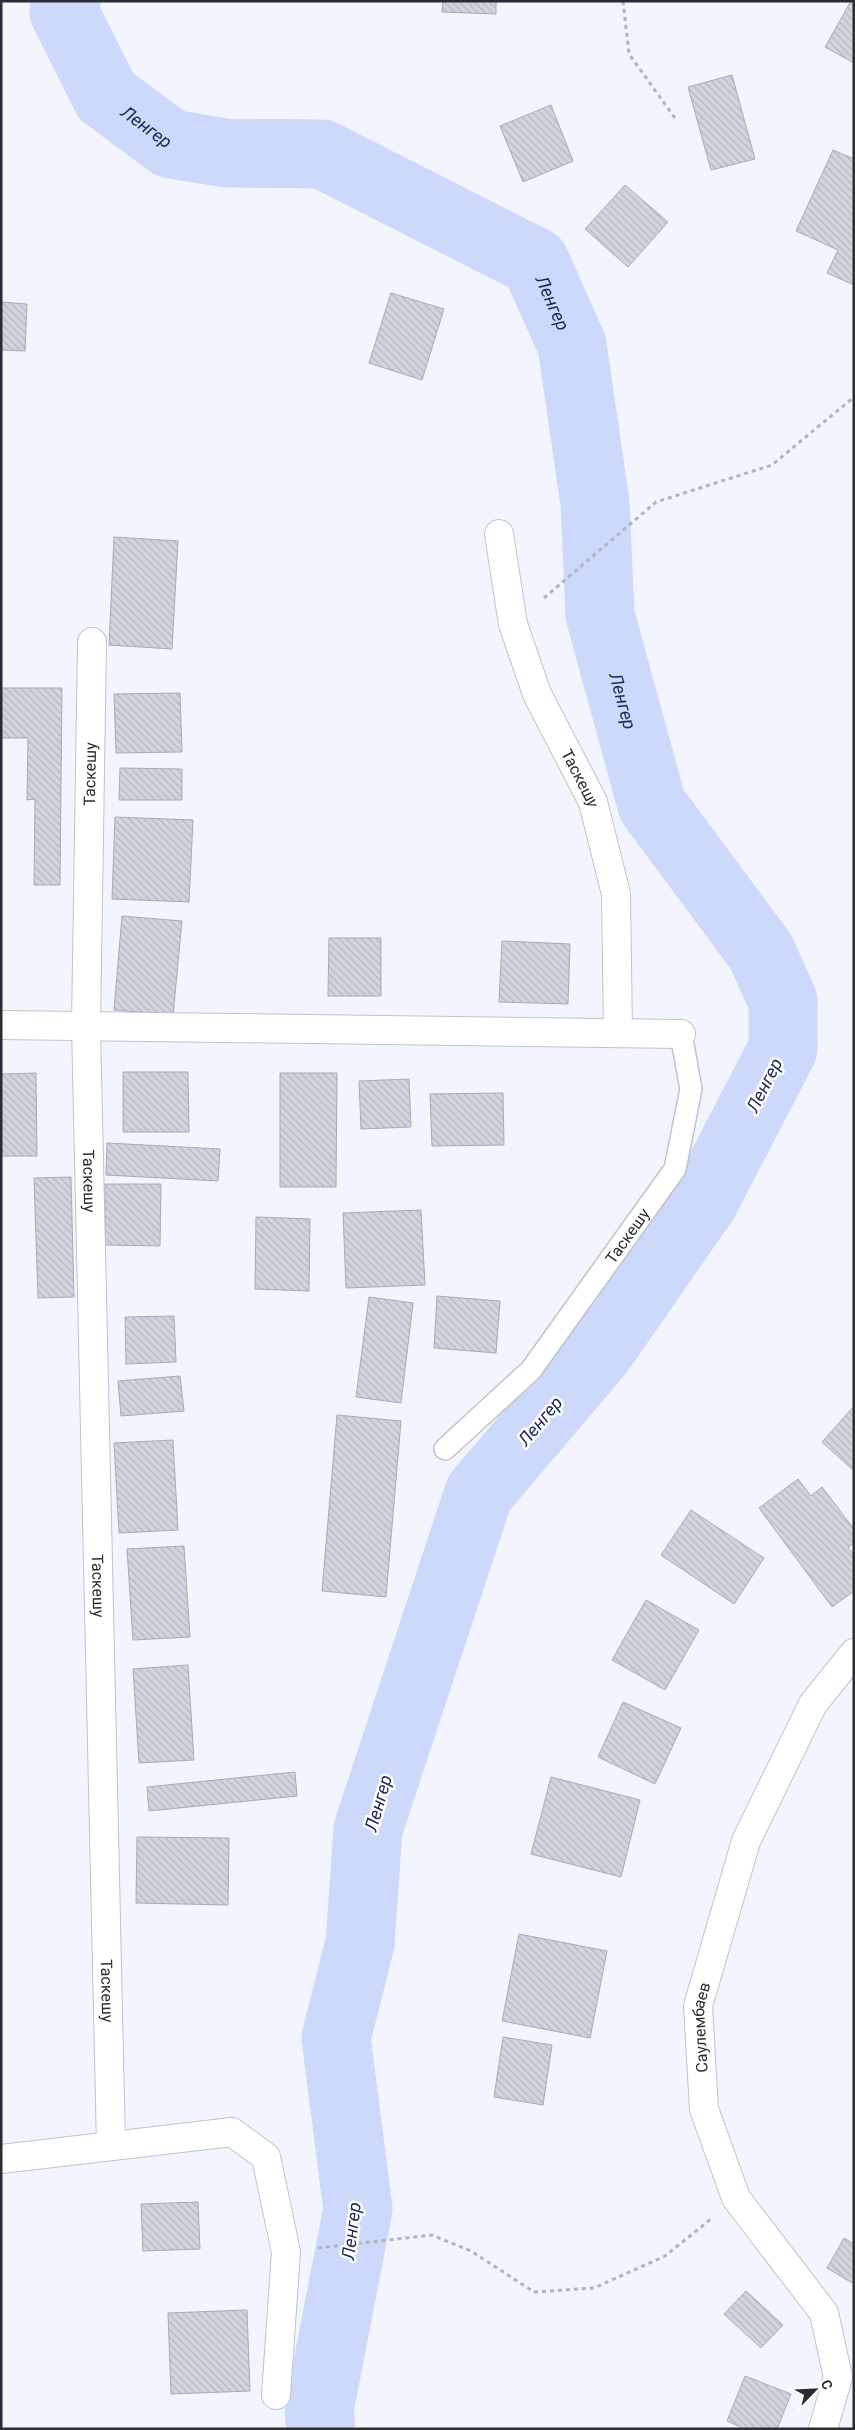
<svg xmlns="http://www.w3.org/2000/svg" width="855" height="2430" font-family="Roboto,sans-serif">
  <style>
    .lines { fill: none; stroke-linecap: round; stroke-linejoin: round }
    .river { stroke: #cdd9fa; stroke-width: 69 }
    .building { fill: url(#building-back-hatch); stroke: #a8abb2 }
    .lane-casing { stroke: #c0c3ca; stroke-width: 24 }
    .street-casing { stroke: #c0c3ca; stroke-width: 30 }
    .path { stroke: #b1b3ba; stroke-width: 3; stroke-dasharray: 4 4; stroke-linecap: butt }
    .lane { stroke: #fff; stroke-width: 21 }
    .street { stroke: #fff; stroke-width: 28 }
    .labels { text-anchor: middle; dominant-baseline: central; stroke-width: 5; stroke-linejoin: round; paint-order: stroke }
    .street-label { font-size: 16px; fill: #2b2c30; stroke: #fff }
    .water-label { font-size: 18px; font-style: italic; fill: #1c2759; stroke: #fff }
  </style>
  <defs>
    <pattern id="building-back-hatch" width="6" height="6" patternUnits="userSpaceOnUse" patternTransform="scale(1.25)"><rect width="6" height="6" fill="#d2d5dd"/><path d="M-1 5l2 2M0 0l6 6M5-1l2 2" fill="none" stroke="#b4b7be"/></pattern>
  </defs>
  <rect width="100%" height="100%" fill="#f2f5fd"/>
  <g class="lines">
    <path class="river" id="s1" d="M66 1 64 12 106 96 171 144 226 153 322 154 535 262 572 345 595 503 600 615 652 805 761 952 783 1001V1049L704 1201 599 1352 479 1493 368 1829 360 1943 336 2038 358 2209 319 2410 321 2429"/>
  </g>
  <path class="building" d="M443 1H496V14L442 12Z
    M851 1H854V63L825 47Z
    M732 75 755 159 711 170 688 87Z
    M551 105 573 161 523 182 500 126Z
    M833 150 854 159V285L827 273 838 250 796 231Z
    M625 185 668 222 628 267 585 229Z
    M391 293 444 309 422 380 369 363Z
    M1 302 27 304 25 351 1 350Z
    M114 537 178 541 172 649 109 645Z
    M1 688H62L60 885H34L35 799 27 800 28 738H1Z
    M180 693 182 752 116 753 114 694Z
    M120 768 182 769V800H119Z
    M115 817 193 820 189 902 112 899Z
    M122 916 182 921 173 1015 114 1010Z
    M329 938H381V996H328Z
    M502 941 570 944 568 1004 499 1002Z
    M123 1072H188L189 1132H123Z
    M36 1073 37 1156H1V1074Z
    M280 1073H337L336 1187H280Z
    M409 1079 411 1127 361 1129 359 1081Z
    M503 1093 504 1145 432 1146 430 1094Z
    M107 1143 220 1149 218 1181 106 1175Z
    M71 1177 74 1297 38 1298 34 1178Z
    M105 1184H161L160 1246 105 1245Z
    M421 1210 425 1285 346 1288 343 1213Z
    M256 1217 310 1219 309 1291 255 1289Z
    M437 1296 500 1301 496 1353 434 1348Z
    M369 1297 413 1303 401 1403 356 1397Z
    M174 1316 176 1362 126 1364 125 1317Z
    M180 1376 184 1411 121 1416 118 1381Z
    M854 1406V1471L822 1442Z
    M337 1415 401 1421 386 1597 322 1591Z
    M173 1440 178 1530 119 1533 114 1443Z
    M798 1479 811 1496 822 1487 854 1529V1543L848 1547 854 1555V1591L832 1607 759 1508Z
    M691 1510 764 1558 734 1604 661 1555Z
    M184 1546 190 1637 133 1640 127 1549Z
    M646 1600 699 1630 665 1690 612 1660Z
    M188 1665 194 1760 139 1763 133 1669Z
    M623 1702 681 1728 655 1784 598 1757Z
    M295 1772 297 1796 149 1811 147 1787Z
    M551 1777 640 1800 621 1877 531 1854Z
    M137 1837 229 1838 228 1905 136 1903Z
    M519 1934 607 1951 590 2038 502 2021Z
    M503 2037 552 2045 543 2105 494 2097Z
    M198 2202 200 2249 143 2251 141 2204Z
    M844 2238 854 2244V2284L827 2268Z
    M746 2291 783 2325 761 2348 724 2314Z
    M247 2310 250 2391 171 2394 168 2313Z
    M745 2376 791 2394 777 2429H745L727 2421Z"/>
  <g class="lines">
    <defs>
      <g id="lane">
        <path id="s2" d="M445 1449 531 1370 675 1169 691 1089 681 1034"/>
      </g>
      <g id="street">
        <path id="s3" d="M499 534 513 624 537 694 593 802 616 894 618 1033"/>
        <path id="s4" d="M92 642 86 1026 111 2146"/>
        <path d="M1 1025 681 1034"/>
        <path d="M1 2159 232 2132 266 2157 286 2252 276 2395"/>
        <path id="s5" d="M823 2429 838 2377 824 2313 736 2198 704 2109 698 2006 746 1841 813 1704 854 1653"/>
      </g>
    </defs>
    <use href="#lane" class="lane-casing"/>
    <use href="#street" class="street-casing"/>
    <path class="path" d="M623 1 629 54 677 121
      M544 598 656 502 772 465 854 397
      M318 2248 432 2235 471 2251 534 2292 594 2288 665 2256 711 2219"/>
    <use href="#lane" class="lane"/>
    <use href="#street" class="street"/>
  </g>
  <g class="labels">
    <g class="street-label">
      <text transform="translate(90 774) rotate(-89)">Таскешу</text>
      <text stroke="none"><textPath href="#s3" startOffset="260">Таскешу</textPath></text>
      <text stroke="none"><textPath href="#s4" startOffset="539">Таскешу</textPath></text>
      <text stroke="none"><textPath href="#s2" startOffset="282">Таскешу</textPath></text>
      <text stroke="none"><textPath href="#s4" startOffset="944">Таскешу</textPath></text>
      <text stroke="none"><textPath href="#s4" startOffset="1349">Таскешу</textPath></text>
      <text stroke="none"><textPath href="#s5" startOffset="441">Саулембаев</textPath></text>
    </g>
    <g class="water-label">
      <text stroke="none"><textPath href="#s1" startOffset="156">Ленгер</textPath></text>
      <text stroke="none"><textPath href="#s1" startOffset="621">Ленгер</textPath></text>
      <text stroke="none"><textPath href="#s1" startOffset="1028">Ленгер</textPath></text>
      <text transform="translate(764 1085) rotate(-63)">Ленгер</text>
      <text transform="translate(540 1421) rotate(-50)">Ленгер</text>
      <text transform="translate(378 1803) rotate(-74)">Ленгер</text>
      <text transform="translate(351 2231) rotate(-83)">Ленгер</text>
    </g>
  </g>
  <rect width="855" height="2430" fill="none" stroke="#2b2c30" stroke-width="5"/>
  <g transform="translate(815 2390) rotate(66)" stroke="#ffffff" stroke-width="4" paint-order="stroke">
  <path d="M0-4L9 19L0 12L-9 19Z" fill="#2b2c30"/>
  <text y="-8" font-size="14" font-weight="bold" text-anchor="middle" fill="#2b2c30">С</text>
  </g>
</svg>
